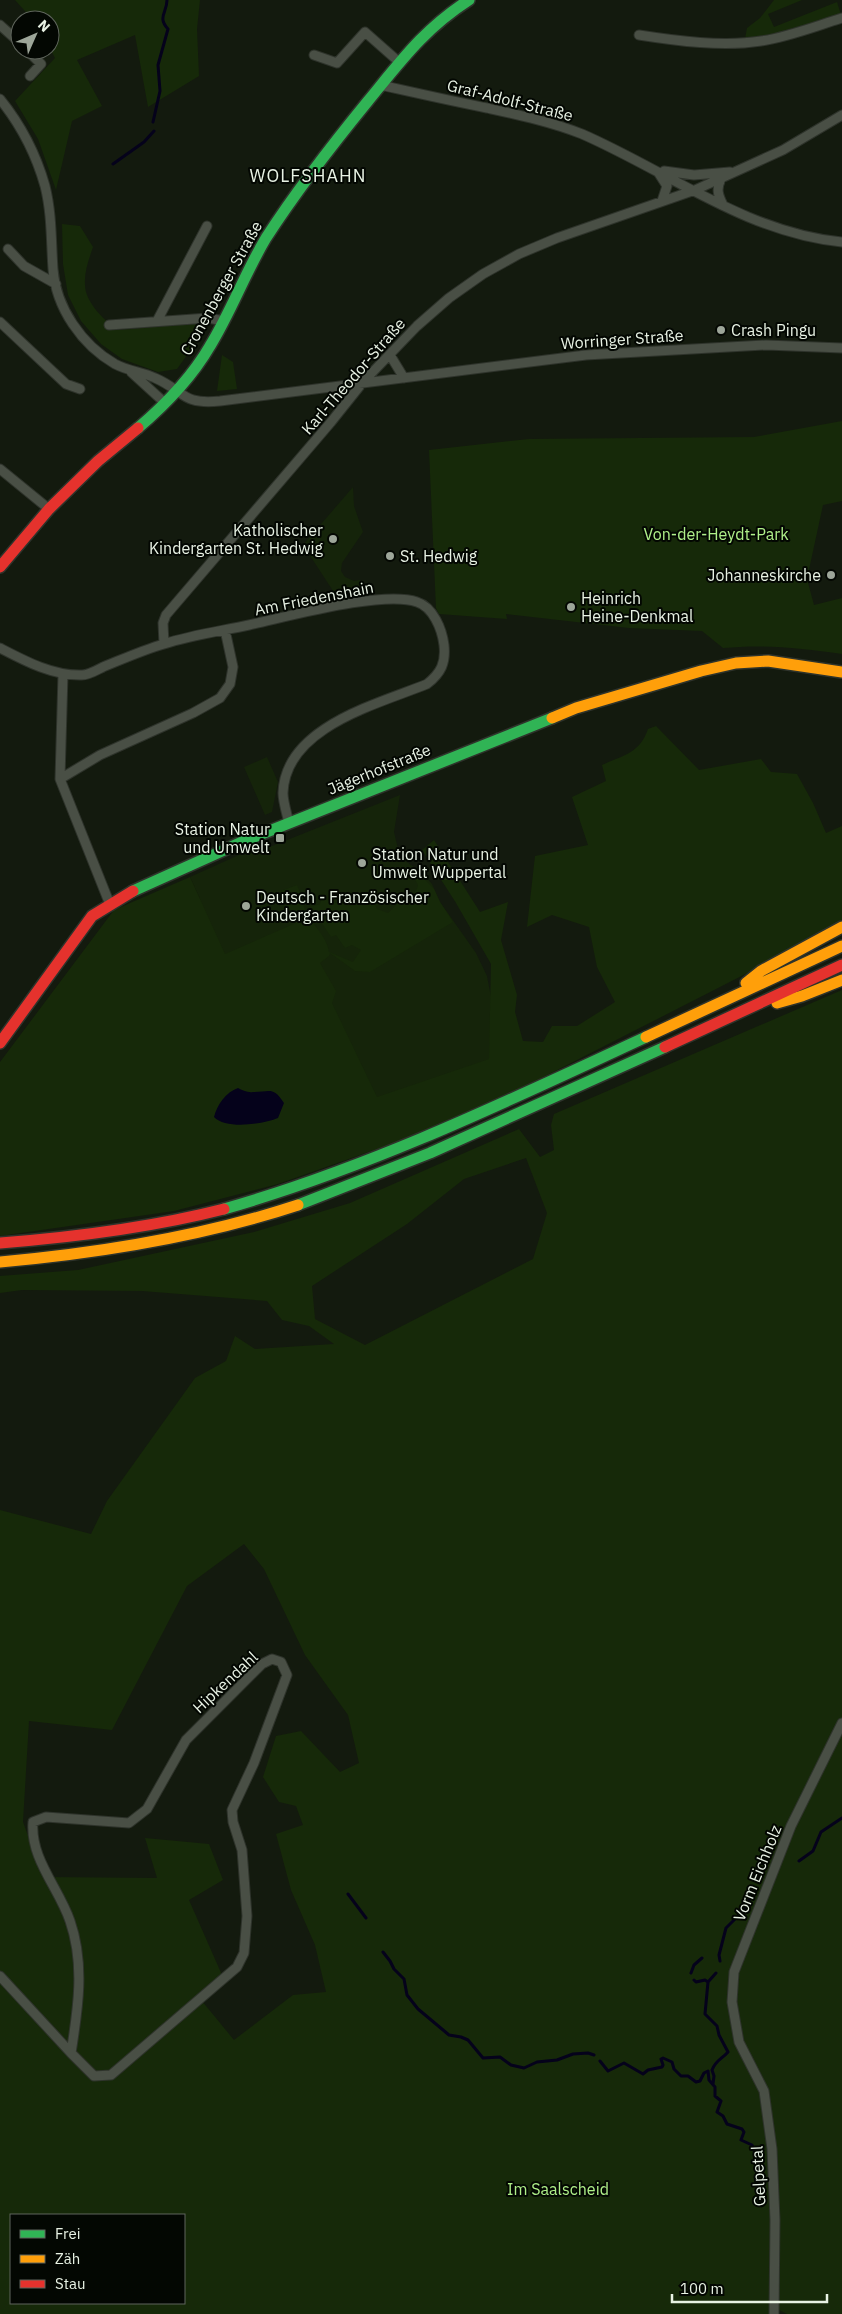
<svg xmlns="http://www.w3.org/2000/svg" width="842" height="2314" font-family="'IBM Plex Sans',sans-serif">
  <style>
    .built { fill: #15240a }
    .green { fill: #162909; fill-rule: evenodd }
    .water { fill: #05021b }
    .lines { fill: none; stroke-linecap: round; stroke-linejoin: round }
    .stream { stroke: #05021b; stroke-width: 3 }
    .street-casing { stroke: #2e332b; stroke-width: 11 }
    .fast-casing { stroke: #2e332b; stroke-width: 14 }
    .slow-casing { stroke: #2e332b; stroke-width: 14 }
    .jam-casing { stroke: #2e332b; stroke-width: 14 }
    .street { stroke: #494f45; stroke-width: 9 }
    .fast { stroke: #30b455; stroke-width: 11 }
    .slow { stroke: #ff9f0a; stroke-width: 11 }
    .jam { stroke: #e5322d; stroke-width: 11 }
    .poi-dot { fill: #9da699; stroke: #030702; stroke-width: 2 }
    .labels { text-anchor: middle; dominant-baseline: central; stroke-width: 4; stroke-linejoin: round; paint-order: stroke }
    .street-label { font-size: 16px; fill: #e8f2e4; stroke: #030702 }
    .poi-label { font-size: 16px; fill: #e8f2e4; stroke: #030702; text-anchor: start }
    .park-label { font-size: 16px; fill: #aff089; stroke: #030702 }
    .neighbourhood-label { font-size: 18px; letter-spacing: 1px; fill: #e8f2e4; stroke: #030702 }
  </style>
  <rect width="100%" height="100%" fill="#131a0e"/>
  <path class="built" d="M353 487 354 506 363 532 342 563 341 571 345 577 354 581 360 580 361 592 337 597 303 545Z
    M267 757 278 782 272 812 265 815 244 767Z
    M400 795 394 832 400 857 423 874 432 884 440 902 476 953 487 976 506 1076 402 1118 0 1102 200 899 190 877 259 846 262 850Z"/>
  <path class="green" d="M15 0H200L197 29 199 76 148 107 135 35 77 60 102 106 72 121 56 190 38 139 15 101 55 58 50 48V20H33Z
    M774 0H802L768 14 774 27 837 2 841 15 761 37 745 39 747 28 760 18Z
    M62 224 80 226 93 247C89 259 84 272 85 285 85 302 105 322 119 330L211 322 177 369 158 372 122 359 101 344 81 321 68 295 63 264Z
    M222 355 233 362 237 389 217 391Z
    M842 421V501L823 505 807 579 814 605 842 598V654C801 648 764 644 723 648L702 631 629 628 506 614 507 619 439 614 436 608 429 450 529 439 754 437Z
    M656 726 699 770 761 759 771 772 797 774 813 803 826 833 842 826V920L773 960 524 1087 411 1137 278 1184 174 1211 0 1236V1062L114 910 190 877 225 954 296 923 281 891 297 885C301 893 302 903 306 911 312 925 327 936 329 952L353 962 361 950 352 945 345 948 336 935 331 937 311 907 320 904 322 898C339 905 356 910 373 899L377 909 388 913C392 910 396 904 400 902 410 897 415 897 418 885L412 874 418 873 434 889 440 902 453 922 370 972 355 971 330 953 329 956 320 963 336 991 332 1003 377 1097 489 1059 491 964 456 903 422 850 434 840 480 912 508 902 501 940 517 995 515 1012 523 1041 543 1042 552 1026H577L615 1002 597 967 589 927 552 915 527 927 535 856 588 845 572 797 606 781 602 765C624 755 640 753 648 729Z
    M842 990V2314H787L775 2308 774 2314H0V1510L91 1534 107 1501 195 1378 226 1361 235 1336 255 1349 334 1344 309 1326 282 1320 267 1301 142 1291 22 1290 0 1293V1276L78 1270 254 1232 350 1203 519 1129 540 1157 554 1150 551 1125 554 1114ZM526 1158 547 1213 533 1259 365 1345 315 1319 312 1286 407 1224 464 1179ZM244 1544 264 1569 305 1655 348 1715 359 1763 340 1772 301 1731 276 1736 263 1777 279 1802 296 1806 303 1825 276 1834 291 1890 315 1945 326 1992 293 1995 234 2040 197 1995 222 1975 189 1900 223 1880 209 1844 145 1838 157 1878 43 1877 23 1822 29 1721 112 1730 187 1586ZM11 2215H184V2303H11Z"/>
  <path class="water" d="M238 1088C242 1090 248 1093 253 1092 270 1092 273 1086 284 1103L278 1118C264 1124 226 1130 214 1117 217 1105 226 1092 238 1088Z"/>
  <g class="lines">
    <path class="stream" d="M153 122 160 91 158 65 168 29C157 17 167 13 167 0
      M113 164 144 142 154 131
      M799 1861 813 1851 821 1832 842 1818
      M348 1894 366 1918
      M383 1952 390 1961 394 1969 404 1979 407 1995 418 2009 449 2035 461 2037 468 2040 483 2058 500 2057 511 2065 524 2068 537 2062 557 2060 573 2054 588 2053 594 2055
      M720 1961 719 1955 726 1928 746 1908 754 1888
      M691 1973 694 1965 702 1958
      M694 1980 696 1982 705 1980 708 1982
      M600 2061 608 2071 624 2063 643 2074 648 2070 662 2067 663 2065 661 2059 663 2058 672 2062 674 2069 681 2076H688L696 2082 700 2081 704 2073 708 2071 709 2080 715 2087V2096L721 2101 717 2112 723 2116 727 2124 742 2129 744 2132 741 2140 752 2145 758 2161
      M713 2084 714 2076 712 2070C716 2060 722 2059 728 2052L719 2035 717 2026 705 2014 708 1982 716 1973"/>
    <defs>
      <path id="street" d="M0 25 20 43
        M639 35C677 41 723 47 761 41 788 37 816 26 842 18
        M27 50 41 64 30 76
        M314 55 337 63 365 32 399 62
        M380 85C416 93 451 101 487 108 519 115 552 122 582 134 667 171 747 233 842 242
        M0 99C21 125 36 154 45 186 52 214 51 241 53 269 56 308 82 345 115 364 128 371 142 372 155 378 185 391 181 405 220 401L586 355 766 345 842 348
        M664 171 694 175 730 172
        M658 172 667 186 662 201
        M721 179C716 189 718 195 723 205
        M8 249 24 266 56 284
        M157 321 207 226
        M0 322 66 384 80 389
        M109 325 208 318 224 321
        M390 355 404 378
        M131 372 165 403
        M0 469 49 509
        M164 644 163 623 166 615 331 422 363 382 417 326 449 298 483 274 519 254 557 238 695 190 783 150 842 115
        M0 648C25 661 53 676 82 675 89 675 97 670 103 667 123 659 143 650 164 644 191 635 221 631 249 625 287 617 383 590 417 602 433 607 442 629 444 645 446 663 441 673 427 684 378 704 285 727 283 793 283 802 287 814 289 823
        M63 674 60 779 109 902
        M60 779 100 755 193 713 220 698 230 684 233 667 225 630
        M0 1976 71 2053C78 2009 85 1964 70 1921 59 1888 30 1859 33 1822L46 1817 129 1823 147 1809 186 1740 262 1664 272 1659 281 1662 287 1675 254 1763 232 1810 233 1822 242 1850 247 1916 244 1953 237 1967 111 2075 94 2076 71 2053
        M774 2314 775 2220 772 2149 764 2091 739 2042 732 2002 734 1972 791 1826 842 1723"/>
      <path id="fast" d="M138 428C165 405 192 377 210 346 231 312 245 273 266 238 297 190 332 145 368 101 401 61 424 29 469 0
        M133 891 242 842 552 718
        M298 1205 430 1153 665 1047
        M224 1209C371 1167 508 1101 646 1037"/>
      <path id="slow" d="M552 718 576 708 701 671 736 663 768 661 842 672
        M746 983 761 971 842 927
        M777 1003 802 996 842 980
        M646 1037 842 946
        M0 1262C101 1253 201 1237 298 1205"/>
      <path id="jam" d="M0 567 49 509 98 461 138 428
        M0 1043 92 916 133 891
        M665 1047 842 965
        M0 1243C76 1237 150 1228 224 1209"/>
    </defs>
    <use href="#street" class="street-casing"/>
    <use href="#fast" class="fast-casing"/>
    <use href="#slow" class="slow-casing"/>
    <use href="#jam" class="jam-casing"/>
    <use href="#street" class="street"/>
    <use href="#fast" class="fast"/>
    <use href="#slow" class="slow"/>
    <use href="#jam" class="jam"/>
  </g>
  <g class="poi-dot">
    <circle cx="721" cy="330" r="5"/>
    <circle cx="333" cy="539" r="5"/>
    <circle cx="390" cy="556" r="5"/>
    <circle cx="831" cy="575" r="5"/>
    <circle cx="571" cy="607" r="5"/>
    <rect x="275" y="833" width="10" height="10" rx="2.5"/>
    <circle cx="362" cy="863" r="5"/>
    <circle cx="246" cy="906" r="5"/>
  </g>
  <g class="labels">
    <g class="street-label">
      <text transform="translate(510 100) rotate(14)">Graf-Adolf-Straße</text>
      <text transform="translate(221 288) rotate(-61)">Cronenberger Straße</text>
      <text transform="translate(622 339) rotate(-4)">Worringer Straße</text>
      <text transform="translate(353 376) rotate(-49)">Karl-Theodor-Straße</text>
      <text transform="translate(314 598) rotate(-11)">Am Friedenshain</text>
      <text transform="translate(379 769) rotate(-22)">Jägerhofstraße</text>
      <text transform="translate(225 1682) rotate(-43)">Hipkendahl</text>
      <text transform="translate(757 1873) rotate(-68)">Vorm Eichholz</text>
      <text transform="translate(758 2176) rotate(-93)">Gelpetal</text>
    </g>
    <g class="poi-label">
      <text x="731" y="330">Crash Pingu</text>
      <text x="323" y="530" text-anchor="end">Katholischer<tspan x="323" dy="18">Kindergarten St. Hedwig</tspan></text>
      <text x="400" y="556">St. Hedwig</text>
      <text x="821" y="575" text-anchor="end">Johanneskirche</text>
      <text x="581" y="598">Heinrich<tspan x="581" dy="18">Heine-Denkmal</tspan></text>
      <text x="270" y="829" text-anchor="end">Station Natur<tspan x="270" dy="18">und Umwelt</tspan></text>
      <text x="372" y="854">Station Natur und<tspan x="372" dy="18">Umwelt Wuppertal</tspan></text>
      <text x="256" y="897">Deutsch - Französischer<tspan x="256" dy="18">Kindergarten</tspan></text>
    </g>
    <g class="park-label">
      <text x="716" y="534">Von-der-Heydt-Park</text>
      <text x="558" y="2189">Im Saalscheid</text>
    </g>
    <g class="neighbourhood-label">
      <text x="308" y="175">WOLFSHAHN</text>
    </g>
  </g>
  <rect x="10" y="2214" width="175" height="90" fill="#030702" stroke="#5f655c"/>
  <rect x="20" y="2230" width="25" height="8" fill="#30b455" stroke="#5f655c"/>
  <text x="55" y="2239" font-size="15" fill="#e8f2e4">Frei</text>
  <rect x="20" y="2255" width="25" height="8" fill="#ff9f0a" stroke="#5f655c"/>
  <text x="55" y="2264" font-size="15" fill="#e8f2e4">Zäh</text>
  <rect x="20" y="2280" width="25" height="8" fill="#e5322d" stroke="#5f655c"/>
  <text x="55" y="2289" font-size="15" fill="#e8f2e4">Stau</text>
  <g transform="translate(35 35) rotate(45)"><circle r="24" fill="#030702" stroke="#5f655c"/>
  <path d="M0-4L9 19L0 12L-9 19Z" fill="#9da699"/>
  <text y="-8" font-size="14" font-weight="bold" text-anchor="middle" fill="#e8f2e4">N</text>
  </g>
  <path d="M672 2294v8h155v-8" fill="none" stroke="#e8f2e4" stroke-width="2.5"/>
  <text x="680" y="2294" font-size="15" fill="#e8f2e4" stroke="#030702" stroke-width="4" paint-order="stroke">100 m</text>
</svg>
